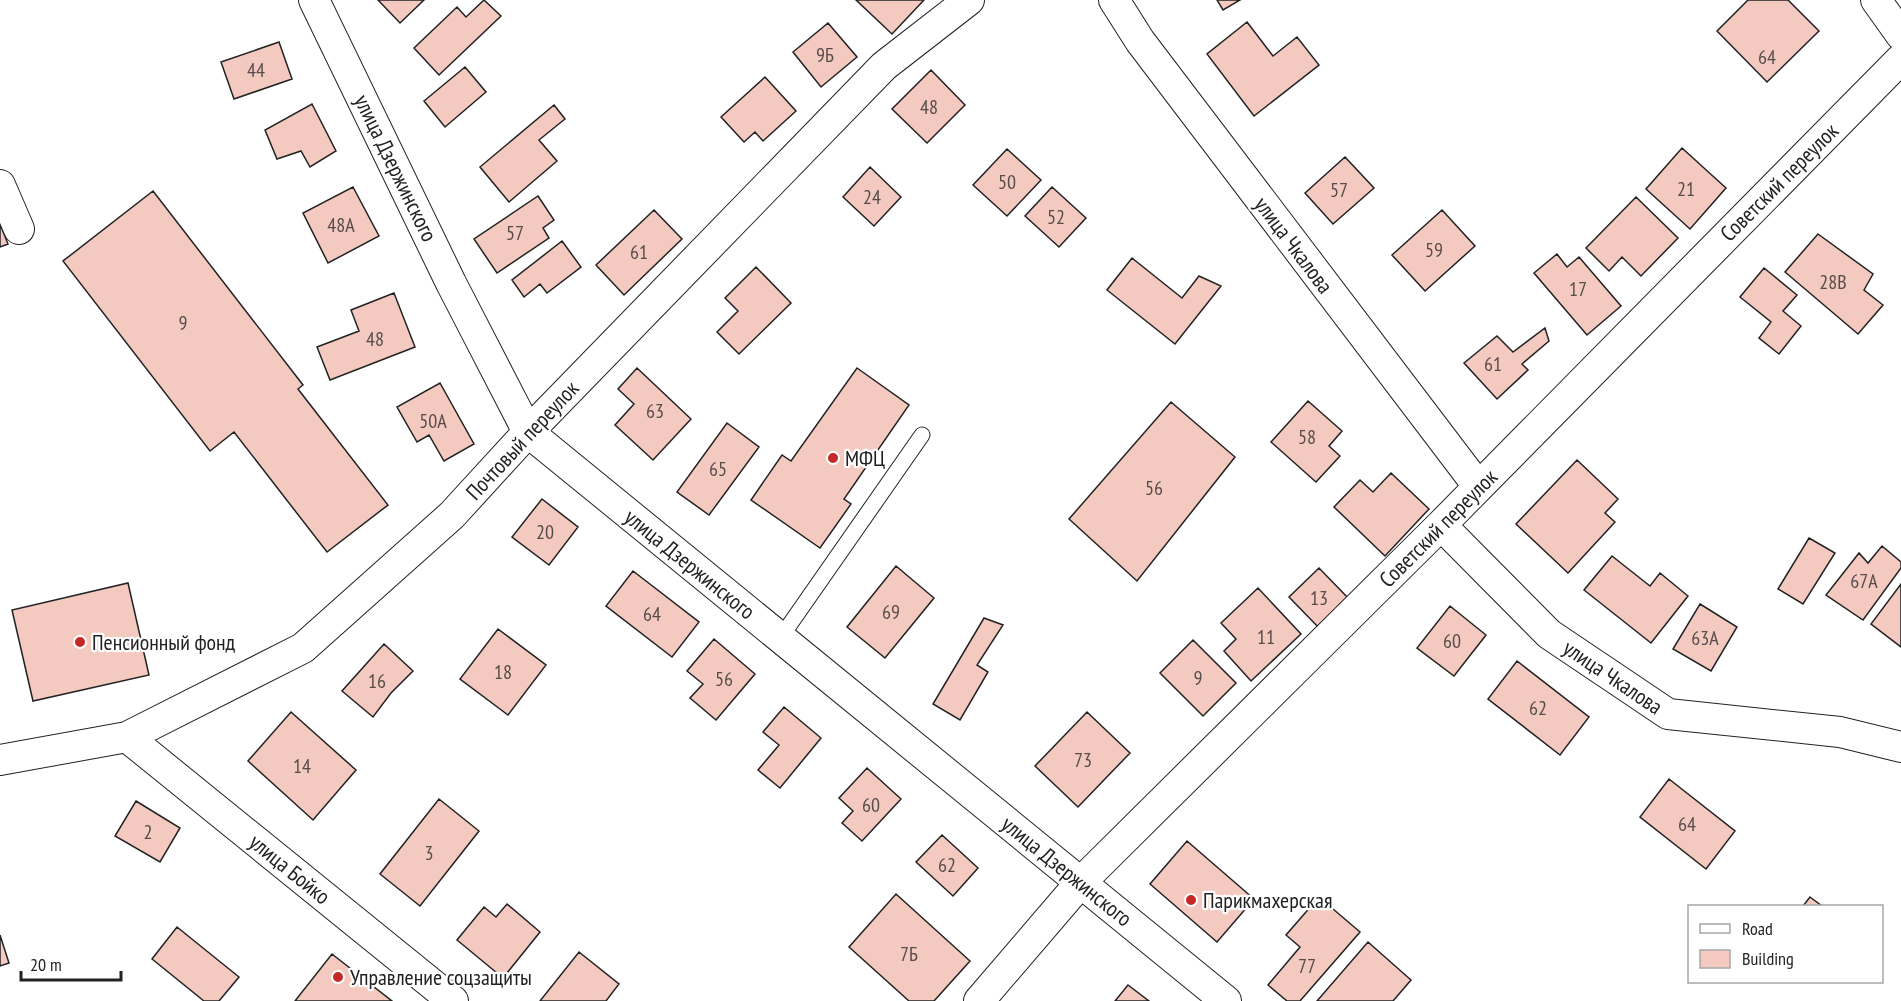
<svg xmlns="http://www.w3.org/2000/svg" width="1901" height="1001" font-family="'PT Sans Narrow',sans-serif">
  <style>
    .building { fill: #f3c9c0; stroke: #222; stroke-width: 1.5 }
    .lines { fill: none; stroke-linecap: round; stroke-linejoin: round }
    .lane-casing { stroke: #222; stroke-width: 17 }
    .street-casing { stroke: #222; stroke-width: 32 }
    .lane { stroke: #fff; stroke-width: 15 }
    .street { stroke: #fff; stroke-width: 30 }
    .poi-dot { fill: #c62828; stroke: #fff; stroke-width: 2 }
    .labels { text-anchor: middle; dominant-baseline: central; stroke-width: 4.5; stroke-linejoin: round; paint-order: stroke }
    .number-label { font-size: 20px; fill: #564c4a }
    .street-label { font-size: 22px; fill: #222; stroke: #fff }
    .poi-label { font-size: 22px; fill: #222; stroke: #fff; text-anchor: start }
  </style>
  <rect width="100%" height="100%" fill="#fff"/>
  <path class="building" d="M378 0H424L400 23Z
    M484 0 501 16 439 75 414 48 457 7 466 17Z
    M856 0H924L892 34Z
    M1217 0H1240L1223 10Z
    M1748 0H1788L1819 31 1767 82 1717 31Z
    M1247 22 1273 56 1297 37 1319 65 1254 116 1207 54Z
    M828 23 857 57 821 87 793 52Z
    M279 42 292 79 234 99 221 62Z
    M465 67 486 92 445 127 424 101Z
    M931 70 965 105 927 143 892 109Z
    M765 77 796 111 763 141 755 132 744 142 721 117Z
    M312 104 336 151 310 167 301 151 277 159 265 130Z
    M554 105 565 119 539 140 557 161 509 202 480 167Z
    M1682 148 1726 188 1690 229 1646 189Z
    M1007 149 1041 180 1007 216 973 185Z
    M1345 157 1374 188 1333 224 1305 193Z
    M870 167 901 197 874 226 843 197Z
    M353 187 379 236 328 263 303 213Z
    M1052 187 1086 218 1059 247 1025 216Z
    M153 191 303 385 298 389 388 505 327 552 234 432 210 451 63 261Z
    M538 196 554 220 543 228 549 238 497 273 474 239Z
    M1636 197 1678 238 1641 276 1622 257 1609 271 1586 248Z
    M654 210 682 239 624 295 596 265Z
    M1442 210 1475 246 1425 291 1392 255Z
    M0 224 8 244 0 247Z
    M1818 234 1873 274 1864 290 1883 305 1858 334 1785 272Z
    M562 241 581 267 547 293 540 284 524 297 512 280Z
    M1557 254 1567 267 1579 257 1621 306 1587 335 1534 273Z
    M1132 258 1182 298 1199 276 1221 286 1175 344 1107 290Z
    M756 267 791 303 739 354 717 332 738 311 725 298Z
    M1764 268 1797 295 1783 311 1801 326 1779 354 1759 338 1771 322 1740 297Z
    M394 293 415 347 330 380 317 347 359 331 351 310Z
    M1545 328 1549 341 1522 364 1528 370 1497 399 1464 363 1497 336 1513 352Z
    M637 368 691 419 653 460 615 425 634 404 618 389Z
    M857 368 909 405 844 499 851 504 820 548 751 500 782 455 791 461Z
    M440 383 474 444 444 461 429 435 417 442 397 407Z
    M1308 401 1342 431 1329 446 1340 456 1316 482 1271 442Z
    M1171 402 1235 457 1137 581 1069 519Z
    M727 423 759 447 709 515 677 492Z
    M1577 460 1618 499 1605 513 1615 522 1568 573 1516 524Z
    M1391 473 1429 509 1385 556 1334 507 1360 480 1373 492Z
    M542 499 578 527 549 565 512 537Z
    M1809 538 1835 553 1803 604 1778 589Z
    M1882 546 1901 562V568L1863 620 1826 595 1859 553 1868 563Z
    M1612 556 1650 586 1660 573 1688 596 1651 643 1584 590Z
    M896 566 934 598 885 658 847 627Z
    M1319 568 1350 600 1320 629 1289 597Z
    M633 571 699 622 672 657 606 606Z
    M128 583 149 675 33 701 12 610Z
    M1901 584V647L1871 624Z
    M1258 588 1301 634 1251 681 1224 651 1236 639 1221 623Z
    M1700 604 1737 627 1711 671 1673 649Z
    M1450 606 1486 635 1454 676 1417 648Z
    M984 618 1003 625 977 665 988 672 960 720 933 704Z
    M498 629 546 665 508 715 460 679Z
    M714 639 755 674 716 720 690 698 703 684 687 671Z
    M1193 640 1236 683 1203 716 1160 673Z
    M384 644 413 671 391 693 373 717 342 691Z
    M1517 661 1589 717 1560 755 1488 699Z
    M784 707 821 738 780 788 758 770 779 745 763 732Z
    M291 712 356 770 313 820 248 761Z
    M1087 712 1130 753 1078 807 1035 766Z
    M867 768 901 799 862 841 842 823 853 811 839 798Z
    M1669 779 1735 831 1706 869 1640 817Z
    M439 799 479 831 420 906 380 874Z
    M136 801 180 828 160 862 115 836Z
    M942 835 978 868 953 896 916 862Z
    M1187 841 1254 899 1217 942 1150 884Z
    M896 894 970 961 934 1001H909L849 947Z
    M1319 897 1360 932 1300 1001H1287L1268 985 1300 947 1286 935Z
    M1810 897 1822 906H1803Z
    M507 904 540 932 503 978 457 940 484 907 496 917Z
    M177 927 239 977 219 1001H204L152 959Z
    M0 935 9 963 0 966Z
    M1368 942 1411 980 1393 1001H1317Z
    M579 952 619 984 606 1001H540Z
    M332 954 392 1001H295Z
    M1128 985 1149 1001H1115Z"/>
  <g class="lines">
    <defs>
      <path id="lane" d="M781 637 922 435"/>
      <path id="street" d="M314 0 451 283 528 432 1226 1001
        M1114 0 1140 41 1478 486
        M1876 0 1901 35
        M0 185 19 229
        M1441 525 1549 634 1668 714 1840 732 1901 747
        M127 737 453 1001
        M0 760 127 737 303 648 452 515 528 432 884 66 969 0
        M979 1001 1081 882 1441 525 1901 59"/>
    </defs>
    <use href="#lane" class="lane-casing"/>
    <use href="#street" class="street-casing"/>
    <use href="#lane" class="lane"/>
    <use href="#street" class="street"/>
  </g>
  <g class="poi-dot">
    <circle cx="833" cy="458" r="6"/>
    <circle cx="80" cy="642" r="6"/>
    <circle cx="1191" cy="900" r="6"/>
    <circle cx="338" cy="977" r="6"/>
  </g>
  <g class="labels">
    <g class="number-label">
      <text x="825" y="55">9Б</text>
      <text x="1767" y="57">64</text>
      <text x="256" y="70">44</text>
      <text x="929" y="107">48</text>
      <text x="1007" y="182">50</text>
      <text x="1686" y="189">21</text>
      <text x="1339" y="190">57</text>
      <text x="872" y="197">24</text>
      <text x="1056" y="217">52</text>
      <text x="341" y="225">48А</text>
      <text x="515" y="233">57</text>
      <text x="1434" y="250">59</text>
      <text x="639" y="252">61</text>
      <text x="1833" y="282">28В</text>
      <text x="1578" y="289">17</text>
      <text x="183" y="323">9</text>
      <text x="375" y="339">48</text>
      <text x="1493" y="364">61</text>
      <text x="655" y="411">63</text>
      <text x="433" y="421">50А</text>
      <text x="1307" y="437">58</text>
      <text x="718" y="469">65</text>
      <text x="1154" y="488">56</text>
      <text x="545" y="532">20</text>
      <text x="1864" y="581">67А</text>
      <text x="1319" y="598">13</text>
      <text x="891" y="612">69</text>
      <text x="652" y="614">64</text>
      <text x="1266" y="637">11</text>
      <text x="1705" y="638">63А</text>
      <text x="1452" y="641">60</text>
      <text x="503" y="672">18</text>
      <text x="1198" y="678">9</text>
      <text x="724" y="679">56</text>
      <text x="377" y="681">16</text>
      <text x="1538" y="708">62</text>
      <text x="1083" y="760">73</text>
      <text x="302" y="766">14</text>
      <text x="871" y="805">60</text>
      <text x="1687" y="824">64</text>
      <text x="148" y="832">2</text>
      <text x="429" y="853">3</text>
      <text x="947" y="865">62</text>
      <text x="909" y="954">7Б</text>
      <text x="1307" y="966">77</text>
    </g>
    <g class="street-label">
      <text transform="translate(396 168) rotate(64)">улица Дзержинского</text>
      <text transform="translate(1779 182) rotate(-45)">Советский переулок</text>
      <text transform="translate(1294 245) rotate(53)">улица Чкалова</text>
      <text transform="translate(522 440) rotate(-47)">Почтовый переулок</text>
      <text transform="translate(1438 528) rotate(-45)">Советский переулок</text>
      <text transform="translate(690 564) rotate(39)">улица Дзержинского</text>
      <text transform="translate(1613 677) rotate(34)">улица Чкалова</text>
      <text transform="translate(290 869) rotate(39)">улица Бойко</text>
      <text transform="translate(1067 871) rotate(39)">улица Дзержинского</text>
    </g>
    <g class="poi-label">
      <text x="845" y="458">МФЦ</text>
      <text x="92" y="642">Пенсионный фонд</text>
      <text x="1203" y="900">Парикмахерская</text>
      <text x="350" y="977">Управление соцзащиты</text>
    </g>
  </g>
  <rect x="1688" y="905" width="195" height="78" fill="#ffffff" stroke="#a7a7a7" stroke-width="1.5"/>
  <rect x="1700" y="924" width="30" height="9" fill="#ffffff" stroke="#a7a7a7" stroke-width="1.5"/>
  <text x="1742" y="935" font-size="18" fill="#222222">Road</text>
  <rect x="1700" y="950" width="30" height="18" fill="#f3c9c0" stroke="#a7a7a7" stroke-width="1.5"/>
  <text x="1742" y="965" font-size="18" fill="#222222">Building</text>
  <path d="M21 971v9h100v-9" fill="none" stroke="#222222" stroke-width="3"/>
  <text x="30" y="971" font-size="18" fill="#222222" stroke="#ffffff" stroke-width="4.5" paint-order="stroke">20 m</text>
</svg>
